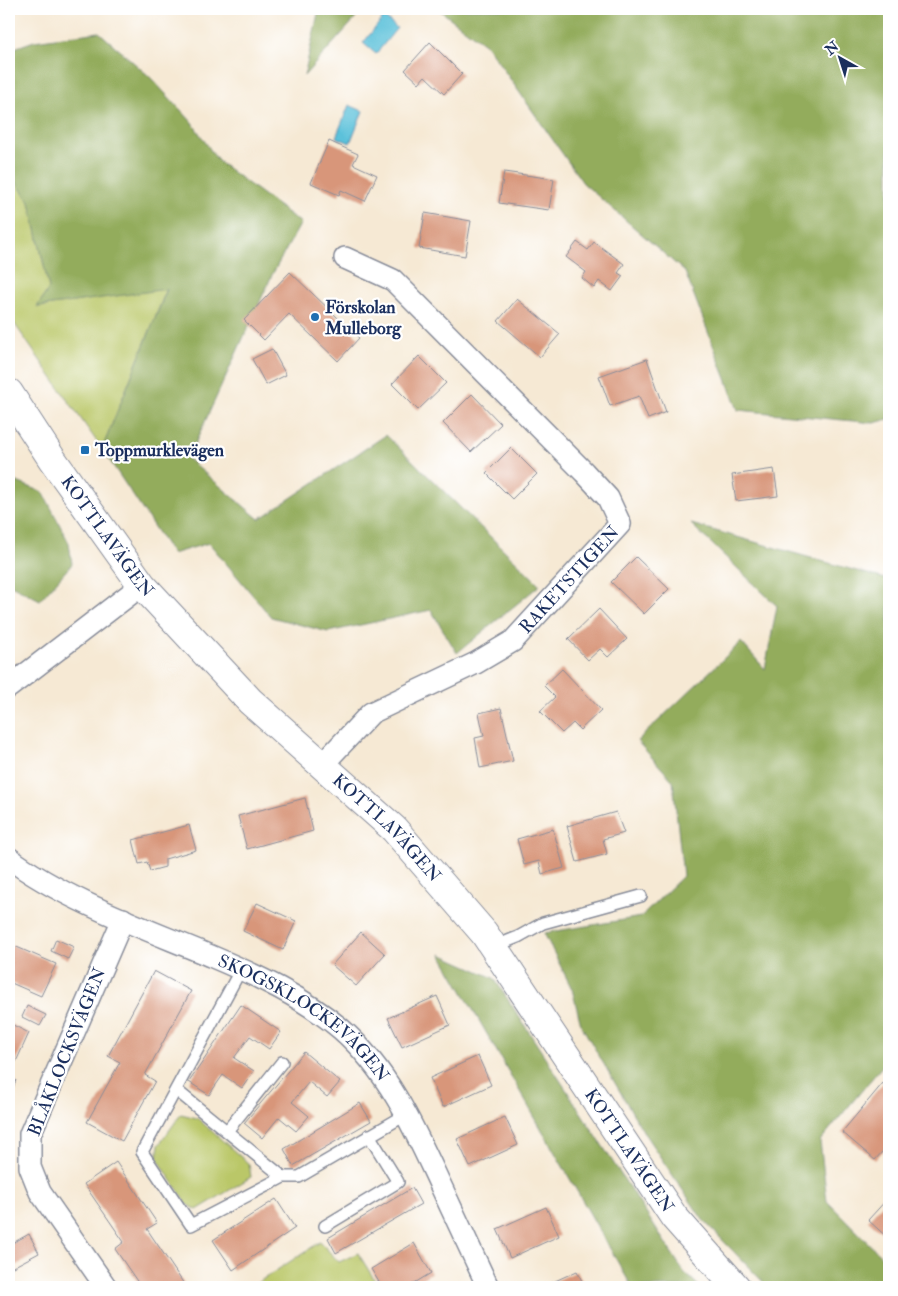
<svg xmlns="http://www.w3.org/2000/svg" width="898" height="1296" font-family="'IM FELL Double Pica',serif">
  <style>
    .green { fill: #bac768; stroke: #6a7b63 }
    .forest { fill: #93ac5c; stroke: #576e5d }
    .water { fill: #5cc1da; stroke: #3c789c }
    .building { fill: #d8967a }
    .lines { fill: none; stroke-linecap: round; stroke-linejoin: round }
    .service-casing { stroke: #888c99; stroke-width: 14 }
    .minor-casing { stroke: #888c99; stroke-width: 24 }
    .tertiary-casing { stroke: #888c99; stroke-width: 30 }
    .service { stroke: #fff; stroke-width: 11 }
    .minor { stroke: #fff; stroke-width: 21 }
    .tertiary { stroke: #fff; stroke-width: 28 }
    .poi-dot { fill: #1f6fb2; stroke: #fff; stroke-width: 2 }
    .labels { text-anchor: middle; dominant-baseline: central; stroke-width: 4.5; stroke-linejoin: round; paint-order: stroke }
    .poi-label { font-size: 18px; font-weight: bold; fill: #1b2f5e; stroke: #fff; text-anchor: start }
    .street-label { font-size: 18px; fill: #1b2f5e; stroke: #fff }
  </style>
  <rect width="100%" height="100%" fill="#fff"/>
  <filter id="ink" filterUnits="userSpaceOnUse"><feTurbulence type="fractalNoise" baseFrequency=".02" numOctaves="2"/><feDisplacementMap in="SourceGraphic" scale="10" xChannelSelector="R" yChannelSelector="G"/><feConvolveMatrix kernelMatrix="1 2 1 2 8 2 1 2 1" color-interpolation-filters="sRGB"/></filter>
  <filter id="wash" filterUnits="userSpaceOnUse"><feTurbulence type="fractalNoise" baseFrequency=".0096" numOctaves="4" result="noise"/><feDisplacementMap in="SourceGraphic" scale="20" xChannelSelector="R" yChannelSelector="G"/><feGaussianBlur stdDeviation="1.12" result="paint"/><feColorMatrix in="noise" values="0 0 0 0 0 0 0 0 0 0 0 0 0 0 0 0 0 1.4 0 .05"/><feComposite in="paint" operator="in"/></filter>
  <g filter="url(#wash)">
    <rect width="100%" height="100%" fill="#f6e9d4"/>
    <path class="green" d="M9 172 30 202 49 288 38 307 167 288 102 449 9 316Z
      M181 1114 197 1118 249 1164 251 1177 197 1210 187 1204 157 1158 159 1145Z
      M320 1242 339 1262 358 1253 379 1287H255L254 1285Z"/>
    <path class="forest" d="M319 9H364L304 76Z
      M438 9H889V419L874 423 738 410 685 272 583 183 487 46Z
      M99 32 150 77 191 121 218 161 301 223 273 273 188 459 259 519 386 435 540 585 457 653 431 610 328 632 271 617 209 543 172 554 102 449 167 289 37 307 49 288 30 202 9 172V50L34 41Z
      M9 479 43 492 69 543 72 564 40 600 9 584Z
      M691 524 889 580V1058L820 1141 827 1201 889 1264V1287H769L764 1283 703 1220 646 1136 581 1025 572 989 544 933 641 917 683 876 673 781 637 741 741 642 765 669 777 606Z
      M441 954 494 978 684 1272 700 1287H632Z"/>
    <path class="water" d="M384 17 397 28 376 54 363 43Z
      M349 105 363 111 350 143 336 137Z"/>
    <g id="blocks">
      <path class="building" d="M430 42 462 74 444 94 425 76 419 83 405 70Z
        M329 141 358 154 353 164 377 175 365 201 341 190 339 195 311 183Z
        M504 172 554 179 549 210 499 203Z
        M425 213 471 221 465 256 419 248Z
        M577 242 588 250 594 242 624 264 618 273 623 276 612 291 599 281 594 288 582 278 586 272 566 257Z
        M290 272 359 338 338 361 289 314 264 340 244 320Z
        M517 299 560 334 540 357 498 321Z
        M272 349 286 375 266 385 252 359Z
        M419 356 446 383 418 410 392 384Z
        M647 359 666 412 648 419 639 396 610 406 599 376Z
        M472 394 501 424 471 452 443 423Z
        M511 448 537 474 512 499 486 473Z
        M774 469 778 496 736 501 732 475Z
        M636 557 669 589 644 614 611 582Z
        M599 609 627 639 608 657 600 649 588 660 568 639Z
        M562 669 601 710 580 730 573 723 562 733 540 711 555 697 544 686Z
        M501 708 513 761 480 768 475 738 484 736 479 713Z
        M305 798 313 831 247 849 238 816Z
        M616 812 624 833 603 839 607 854 577 862 567 826Z
        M189 825 196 850 165 859V867L150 871 147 862 139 864 133 840Z
        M553 829 564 868 542 874 539 861 524 865 517 839Z
        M257 903 296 921 283 950 243 931Z
        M361 932 385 954 356 986 332 965Z
        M56 939 74 947 68 959 51 951Z
        M12 945 56 964 41 996 9 982V952Z
        M154 971 191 991 145 1075 155 1081 122 1141 87 1122 120 1062 108 1056Z
        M437 996 450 1025 402 1047 388 1018Z
        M241 1005 281 1032 269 1049 250 1036 234 1058 254 1071 242 1088 223 1075 209 1095 189 1082Z
        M27 1006 46 1015 40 1026 22 1017Z
        M9 1023 29 1033 15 1064 9 1062Z
        M304 1052 340 1082 327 1097 309 1082 292 1102 309 1116 296 1131 279 1117 262 1138 244 1123Z
        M478 1056 491 1085 443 1107 430 1078Z
        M9 1077 16 1080 12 1091 9 1090Z
        M883 1083 889 1088V1144L875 1160 842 1132Z
        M360 1103 371 1121 293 1166 284 1149Z
        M505 1117 518 1145 470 1167 457 1139Z
        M116 1162 157 1223 147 1229 186 1287H141L115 1249 124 1242 84 1184Z
        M412 1188 421 1204 336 1253 328 1238Z
        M889 1197V1239L868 1220Z
        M276 1199 295 1228 233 1270 213 1240Z
        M546 1207 559 1236 510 1258 497 1229Z
        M29 1234 39 1253 9 1269V1245Z
        M414 1243 431 1273 408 1287H382L371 1269Z
        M577 1271 585 1287H542Z"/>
    </g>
  </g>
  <g filter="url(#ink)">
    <use href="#blocks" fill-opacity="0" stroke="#888c99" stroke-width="1"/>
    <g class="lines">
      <defs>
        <path id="service" d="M493 947 518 937 543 923 641 896
          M241 969 142 1152 191 1225 283 1177H299L407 1114
          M176 1090 283 1177
          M227 1131 282 1062
          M325 1226 398 1182 369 1135"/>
        <g id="minor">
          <path d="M9 687 142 585"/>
          <path id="s1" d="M322 765 371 713 476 663 513 641 620 524 608 498 584 472 393 280 345 258"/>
          <path id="s2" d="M9 858C66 901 147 929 213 957 258 976 303 997 341 1029 389 1071 414 1128 440 1184 456 1219 472 1253 488 1287"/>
          <path d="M106 1287 40 1192 30 1167V1134L123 919"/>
        </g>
        <g id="tertiary">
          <path id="s3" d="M9 393 52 459 142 585 250 701 394 829 484 933 674 1217 736 1287"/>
        </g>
      </defs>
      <use href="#service" class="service-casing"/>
      <use href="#minor" class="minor-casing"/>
      <use href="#tertiary" class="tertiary-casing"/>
      <use href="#service" class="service"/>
      <use href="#minor" class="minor"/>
      <use href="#tertiary" class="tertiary"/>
    </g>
  </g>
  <g class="poi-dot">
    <circle cx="315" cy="317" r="5"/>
    <rect x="80" y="445" width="10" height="10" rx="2.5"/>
  </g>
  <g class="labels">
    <g class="poi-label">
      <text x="325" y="307">Förskolan<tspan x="325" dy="21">Mulleborg</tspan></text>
      <text x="95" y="450">Toppmurklevägen</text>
    </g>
    <g class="street-label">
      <text stroke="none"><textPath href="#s3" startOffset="174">KOTTLAVÄGEN</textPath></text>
      <text stroke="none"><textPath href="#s1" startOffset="314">RAKETSTIGEN</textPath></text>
      <text stroke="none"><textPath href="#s3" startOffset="579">KOTTLAVÄGEN</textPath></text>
      <text stroke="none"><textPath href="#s2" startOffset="338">SKOGSKLOCKEVÄGEN</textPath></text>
      <text transform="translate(67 1052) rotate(-68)">BLÅKLOCKSVÄGEN</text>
      <text stroke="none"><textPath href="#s3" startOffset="984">KOTTLAVÄGEN</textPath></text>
    </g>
  </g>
  <rect width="898" height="1296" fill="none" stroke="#fff" stroke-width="30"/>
  <g transform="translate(840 58) rotate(321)" stroke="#ffffff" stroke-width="4" paint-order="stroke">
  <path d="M0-4L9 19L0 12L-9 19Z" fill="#1b2f5e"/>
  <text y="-8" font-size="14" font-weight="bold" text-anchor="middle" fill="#1b2f5e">N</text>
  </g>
</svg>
